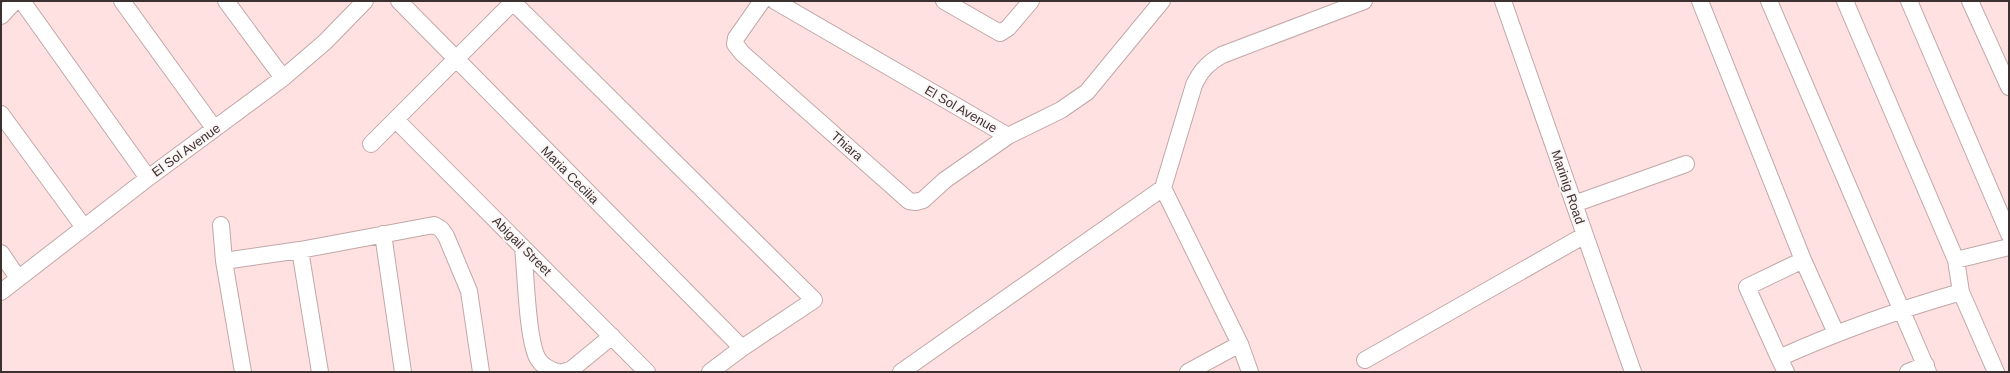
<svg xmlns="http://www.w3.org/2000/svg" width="2010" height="373" font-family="Helvetica,sans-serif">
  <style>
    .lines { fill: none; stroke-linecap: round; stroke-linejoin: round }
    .minor-casing { stroke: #c2a7a7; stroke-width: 18 }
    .minor { stroke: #fff; stroke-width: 16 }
    .labels { text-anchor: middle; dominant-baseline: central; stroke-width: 4; stroke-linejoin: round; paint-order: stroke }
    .street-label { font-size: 13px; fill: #3c3131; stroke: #fbf5f5 }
  </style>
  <rect width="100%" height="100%" fill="#ffe1e2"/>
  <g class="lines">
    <defs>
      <path id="minor" d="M22 1 148 178
        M122 1 214 128
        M226 1 283 78
        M399 1 742 348
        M762 1 736 38 735 44 742 53 909 201 916 202 923 200 945 180 1008 136
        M775 1 1008 136 1061 110 1087 92 1162 1
        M944 1 1000 33 1008 28 1031 1
        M1503 1 1633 372
        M1700 1 1803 260
        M1769 1 1928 372
        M1845 1 1956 260 2009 247
        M1909 1 2009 234
        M1970 1 2009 87
        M1 16 15 1
        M1 114 83 226
        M396 120 647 372
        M371 144 513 2 814 300 742 348 710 372
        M1163 188 1240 344 1250 372
        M1574 204 1686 164
        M221 225 224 261 243 372
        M383 234 403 372
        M523 248C526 273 527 340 538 359 543 367 550 370 558 372
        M300 250 320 372
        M1 253 18 278
        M224 261 300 250 434 225 441 229 446 236 469 291 481 372
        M1 292 148 178 283 78 325 42 365 1
        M1961 292 1996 372
        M1779 358 1747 287 1803 260 1836 333
        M1365 360 1585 235
        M563 372 572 369 612 336
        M901 372 1163 188 1194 85C1201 70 1208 63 1222 55L1364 1
        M1188 372 1240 344
        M1786 372 1779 358C1839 331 1898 310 1961 292L1956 260
        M1908 372 1926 365"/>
    </defs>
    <use href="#minor" class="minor-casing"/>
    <use href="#minor" class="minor"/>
  </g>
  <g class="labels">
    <g class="street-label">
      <text transform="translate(961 109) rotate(30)">El Sol Avenue</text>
      <text transform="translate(847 146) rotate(41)">Thiara</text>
      <text transform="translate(186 150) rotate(-36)">El Sol Avenue</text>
      <text transform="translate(570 175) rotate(45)">Maria Cecilia</text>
      <text transform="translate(1568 187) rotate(71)">Marinig Road</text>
      <text transform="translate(522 246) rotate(45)">Abigail Street</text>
    </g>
  </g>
  <rect width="2010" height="373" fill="none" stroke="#3c3131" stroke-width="4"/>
</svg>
